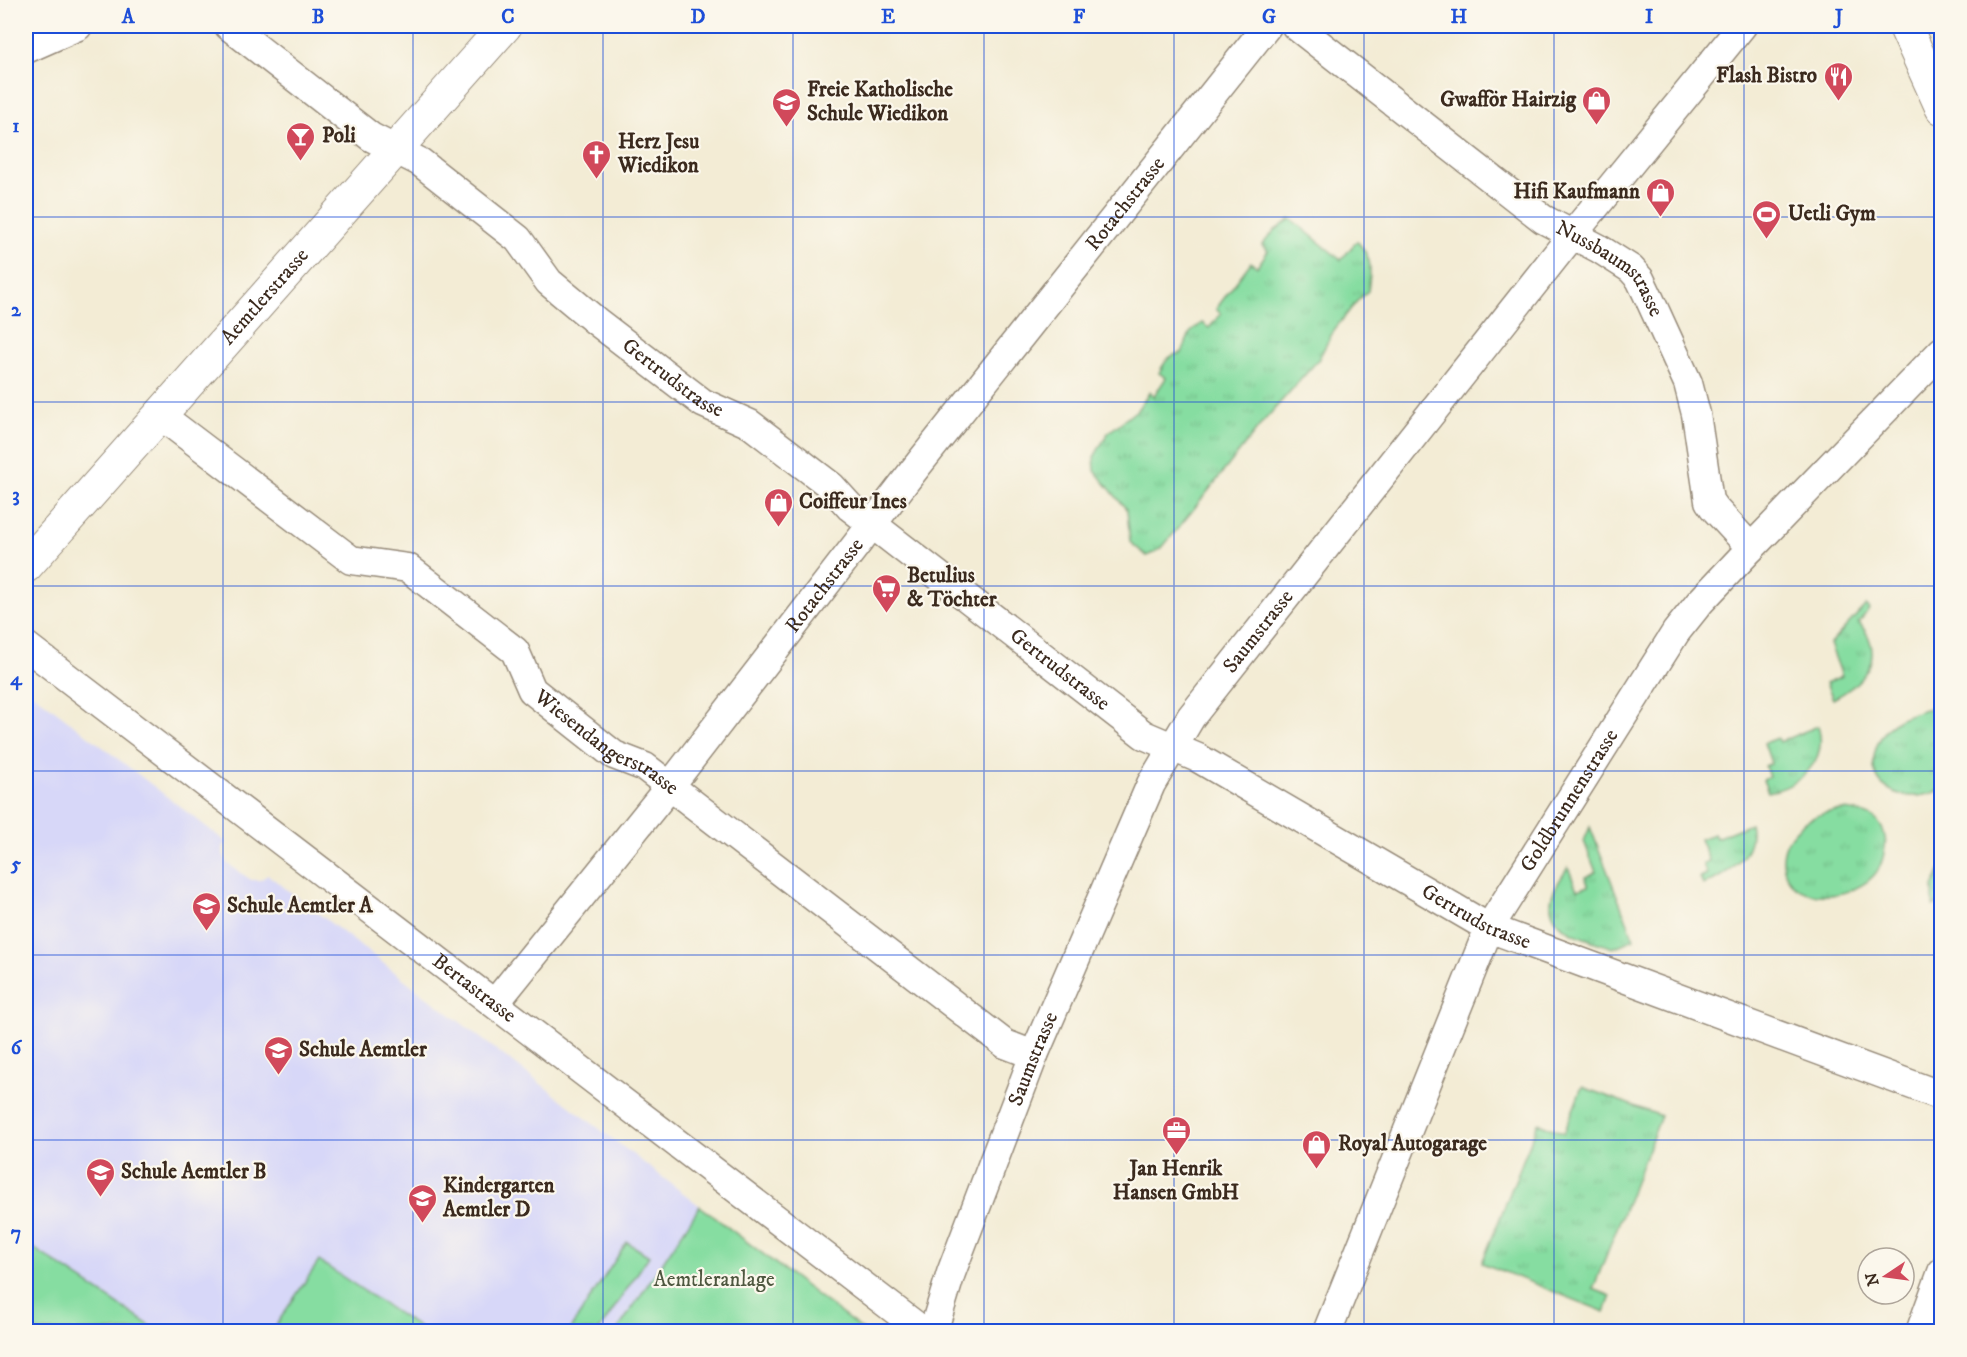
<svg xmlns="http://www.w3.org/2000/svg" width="1967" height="1357" font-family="'IM FELL DW Pica',serif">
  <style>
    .built { fill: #d7d7f8 }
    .grass { fill: url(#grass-tufts); stroke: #608460; stroke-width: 1.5 }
    .park { fill: #86dda1; stroke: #608460; stroke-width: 1.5 }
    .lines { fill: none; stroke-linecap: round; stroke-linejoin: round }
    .minor-casing { stroke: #978b7a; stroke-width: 31 }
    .tertiary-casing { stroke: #978b7a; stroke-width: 35 }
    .secondary-casing { stroke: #978b7a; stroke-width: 35 }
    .minor { stroke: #fff; stroke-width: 28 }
    .tertiary { stroke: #fff; stroke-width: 33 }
    .secondary { stroke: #fff; stroke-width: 33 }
    .grid { fill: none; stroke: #1d4ed8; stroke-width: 1.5; stroke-opacity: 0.55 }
    .labels { text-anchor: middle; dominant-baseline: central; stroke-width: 4.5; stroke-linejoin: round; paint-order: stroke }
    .poi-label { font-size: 21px; font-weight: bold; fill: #3b2a1e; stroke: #fbf7ec; text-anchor: start }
    .street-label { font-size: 21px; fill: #3b2a1e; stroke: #fbf7ec }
    .park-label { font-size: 21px; fill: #4e573f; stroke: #fbf7ec }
    .neatline { fill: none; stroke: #1d4ed8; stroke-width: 2 }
    .grid-label { font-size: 20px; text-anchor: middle; font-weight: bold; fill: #1d4ed8 }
  </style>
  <defs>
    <pattern id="grass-tufts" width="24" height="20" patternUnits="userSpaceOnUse" patternTransform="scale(1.5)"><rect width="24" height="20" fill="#86dda1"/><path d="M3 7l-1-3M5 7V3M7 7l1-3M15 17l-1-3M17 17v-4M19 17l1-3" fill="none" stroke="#75be8a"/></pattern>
  </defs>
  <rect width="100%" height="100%" fill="#fbf7ec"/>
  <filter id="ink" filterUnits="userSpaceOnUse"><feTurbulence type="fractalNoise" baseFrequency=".0167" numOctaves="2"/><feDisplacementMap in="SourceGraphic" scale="12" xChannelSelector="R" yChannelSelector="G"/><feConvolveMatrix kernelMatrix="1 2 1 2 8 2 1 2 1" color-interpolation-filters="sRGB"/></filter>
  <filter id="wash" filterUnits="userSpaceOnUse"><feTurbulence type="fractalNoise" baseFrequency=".008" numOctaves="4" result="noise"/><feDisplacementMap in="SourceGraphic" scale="24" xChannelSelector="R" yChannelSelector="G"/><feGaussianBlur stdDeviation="1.35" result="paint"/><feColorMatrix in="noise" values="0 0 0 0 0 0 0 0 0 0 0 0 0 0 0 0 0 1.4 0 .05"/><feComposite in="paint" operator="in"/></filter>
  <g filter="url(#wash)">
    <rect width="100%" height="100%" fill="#f3ecd5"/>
    <path class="built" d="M26 688 226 842 223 847V854L228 864 251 880H260L268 875 700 1206 617 1331H158L26 1243Z"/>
    <path class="grass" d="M1291 219 1341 260 1357 241C1373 259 1371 268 1368 291L1358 300 1334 330 1318 360 1262 423 1193 510 1161 549 1147 556 1130 542 1127 510 1095 471 1094 457 1108 433 1137 410 1150 392 1154 396 1166 378 1159 373C1165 361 1169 354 1182 353L1190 333 1202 323 1209 328 1221 314 1216 309 1251 262 1257 267 1268 251 1262 245 1274 231Z
      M1866 605 1869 609 1859 622C1862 627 1867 633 1869 638 1881 666 1855 688 1833 699L1826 683 1842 676 1830 644Z
      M1925 709H1941V790C1926 796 1907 799 1892 791 1860 776 1875 733 1899 719 1907 715 1917 712 1925 709Z
      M1818 726C1829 760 1799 787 1768 792L1763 780 1769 777 1765 766 1771 763 1764 743 1777 738 1779 742Z
      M1844 810C1854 811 1867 813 1875 819 1883 826 1887 838 1885 848 1884 853 1883 860 1880 866 1870 888 1835 899 1812 894 1781 888 1774 853 1795 831 1809 816 1826 811 1844 810Z
      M1750 824C1757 855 1727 875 1703 885L1700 878 1707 875 1703 864 1709 861 1700 839 1714 834 1716 838Z
      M1590 827 1634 939 1613 948C1590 939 1543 931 1552 896 1555 886 1563 876 1568 867L1577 890 1589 886 1585 877 1596 872 1584 841Z
      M1941 870V902L1933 906V887Z
      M1582 1087 1661 1116 1593 1289 1611 1296 1605 1312 1482 1263 1538 1123 1564 1133Z"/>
    <path class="park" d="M700 1206 864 1331H617Z
      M627 1242 649 1256 599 1331H569Z
      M26 1243 158 1331H26Z
      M319 1261 424 1331H272Z"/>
  </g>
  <g filter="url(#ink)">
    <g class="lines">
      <defs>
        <g id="minor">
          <path id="s1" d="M229 26 371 137 420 162 518 239 549 282 596 321 703 403 750 424 831 486 850 507 1144 735 1198 758 1489 928 1942 1096"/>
          <path id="s2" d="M1296 26 1543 219 1598 248 1631 269 1640 279 1650 300 1688 383 1696 414 1709 501 1714 508 1751 548"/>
          <path d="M26 49 78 26"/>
          <path id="s3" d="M160 415 351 560 408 568 515 651 532 690 614 755 645 767 1005 1044 1034 1055"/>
          <path id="s4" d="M26 646 924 1332"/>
          <path id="s5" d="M495 1003 670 786 914 470 1267 26"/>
          <path id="s6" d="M933 1332 951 1273 1034 1055 1151 784 1191 717 1573 234 1742 26"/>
          <path id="s7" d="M1327 1332 1489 928 1676 632 1700 602 1751 548 1942 351"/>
          <path d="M1920 1332 1942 1272"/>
        </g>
        <g id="tertiary">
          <path id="s8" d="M26 566 505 26"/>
        </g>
        <path id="secondary" d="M1905 26 1942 108"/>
      </defs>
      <use href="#minor" class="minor-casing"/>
      <use href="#tertiary" class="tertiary-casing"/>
      <use href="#secondary" class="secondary-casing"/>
      <use href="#minor" class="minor"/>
      <use href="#tertiary" class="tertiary"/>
      <use href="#secondary" class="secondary"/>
    </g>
  </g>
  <path class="grid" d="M223 26V1332M413 26V1332M603 26V1332M793 26V1332M984 26V1332M1174 26V1332M1364 26V1332M1554 26V1332M1744 26V1332M26 217H1942M26 402H1942M26 586H1942M26 771H1942M26 955H1942M26 1140H1942"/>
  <defs>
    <symbol id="restaurant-pin" viewBox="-11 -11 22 30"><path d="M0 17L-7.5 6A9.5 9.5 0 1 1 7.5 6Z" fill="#d1495b" stroke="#fbf7ec"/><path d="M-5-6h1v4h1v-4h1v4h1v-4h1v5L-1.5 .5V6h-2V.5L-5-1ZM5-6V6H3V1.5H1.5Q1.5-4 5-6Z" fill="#fff"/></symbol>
    <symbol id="shop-pin" viewBox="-11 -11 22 30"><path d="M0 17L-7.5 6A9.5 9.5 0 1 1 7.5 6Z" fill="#d1495b" stroke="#fbf7ec"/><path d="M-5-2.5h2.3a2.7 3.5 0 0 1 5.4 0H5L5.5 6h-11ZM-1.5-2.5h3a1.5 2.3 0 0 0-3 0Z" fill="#fff"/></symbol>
    <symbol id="school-pin" viewBox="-11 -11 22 30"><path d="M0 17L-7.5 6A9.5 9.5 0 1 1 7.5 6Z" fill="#d1495b" stroke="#fbf7ec"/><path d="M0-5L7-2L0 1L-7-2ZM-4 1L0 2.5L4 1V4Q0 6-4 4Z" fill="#fff"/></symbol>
    <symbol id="bar-pin" viewBox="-11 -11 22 30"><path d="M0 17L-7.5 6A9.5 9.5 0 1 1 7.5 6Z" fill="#d1495b" stroke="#fbf7ec"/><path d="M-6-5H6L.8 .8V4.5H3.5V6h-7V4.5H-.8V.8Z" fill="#fff"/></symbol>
    <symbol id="church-pin" viewBox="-11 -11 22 30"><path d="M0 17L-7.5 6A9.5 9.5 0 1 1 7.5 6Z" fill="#d1495b" stroke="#fbf7ec"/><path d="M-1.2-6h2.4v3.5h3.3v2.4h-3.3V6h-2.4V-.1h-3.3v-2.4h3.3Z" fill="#fff"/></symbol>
    <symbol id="stadium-pin" viewBox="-11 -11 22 30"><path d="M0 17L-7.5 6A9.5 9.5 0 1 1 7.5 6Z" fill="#d1495b" stroke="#fbf7ec"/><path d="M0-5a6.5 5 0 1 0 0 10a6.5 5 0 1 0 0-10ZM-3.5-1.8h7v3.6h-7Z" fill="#fff"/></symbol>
    <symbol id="supermarket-pin" viewBox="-11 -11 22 30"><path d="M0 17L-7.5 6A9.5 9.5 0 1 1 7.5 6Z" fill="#d1495b" stroke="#fbf7ec"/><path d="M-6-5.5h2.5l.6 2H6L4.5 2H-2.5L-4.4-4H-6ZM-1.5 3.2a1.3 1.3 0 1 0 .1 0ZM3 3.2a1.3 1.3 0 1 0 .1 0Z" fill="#fff"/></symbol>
    <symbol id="office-pin" viewBox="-11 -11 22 30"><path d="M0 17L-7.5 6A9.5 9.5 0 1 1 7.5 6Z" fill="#d1495b" stroke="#fbf7ec"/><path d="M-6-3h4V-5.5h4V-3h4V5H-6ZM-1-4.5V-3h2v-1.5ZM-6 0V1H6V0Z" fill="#fff"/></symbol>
  </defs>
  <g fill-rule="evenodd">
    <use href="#restaurant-pin" x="1822" y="60" width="33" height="45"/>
    <use href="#shop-pin" x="1580" y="84" width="33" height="45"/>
    <use href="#school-pin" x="770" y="86" width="33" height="45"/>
    <use href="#bar-pin" x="284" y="120" width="33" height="45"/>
    <use href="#church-pin" x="580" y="138" width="33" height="45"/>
    <use href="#shop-pin" x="1644" y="176" width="33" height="45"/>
    <use href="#stadium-pin" x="1750" y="198" width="33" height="45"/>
    <use href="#shop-pin" x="762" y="486" width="33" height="45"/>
    <use href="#supermarket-pin" x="870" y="572" width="33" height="45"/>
    <use href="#school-pin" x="190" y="890" width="33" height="45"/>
    <use href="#school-pin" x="262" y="1034" width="33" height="45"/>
    <use href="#office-pin" x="1160" y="1114" width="33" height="45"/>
    <use href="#shop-pin" x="1300" y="1128" width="33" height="45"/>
    <use href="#school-pin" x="84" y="1156" width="33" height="45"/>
    <use href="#school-pin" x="406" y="1182" width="33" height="45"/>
  </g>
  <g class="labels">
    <g class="poi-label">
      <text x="1817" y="76" text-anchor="end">Flash Bistro</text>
      <text x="807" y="90">Freie Katholische<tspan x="807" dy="24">Schule Wiedikon</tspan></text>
      <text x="1576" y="100" text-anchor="end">Gwafför Hairzig</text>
      <text x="322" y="136">Poli</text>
      <text x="618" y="142">Herz Jesu<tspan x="618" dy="24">Wiedikon</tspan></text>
      <text x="1640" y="192" text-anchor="end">Hifi Kaufmann</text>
      <text x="1788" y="214">Uetli Gym</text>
      <text x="799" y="502">Coiffeur Ines</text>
      <text x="907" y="576">Betulius<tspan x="907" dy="24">&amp; Töchter</tspan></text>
      <text x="227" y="906">Schule Aemtler A</text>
      <text x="299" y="1050">Schule Aemtler</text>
      <text x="1338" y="1144">Royal Autogarage</text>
      <text x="1176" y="1169" text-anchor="middle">Jan Henrik<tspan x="1176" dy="24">Hansen GmbH</tspan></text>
      <text x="121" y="1172">Schule Aemtler B</text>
      <text x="443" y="1186">Kindergarten<tspan x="443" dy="24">Aemtler D</tspan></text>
    </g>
    <g class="street-label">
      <text stroke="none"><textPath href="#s5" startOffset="1018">Rotachstrasse</textPath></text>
      <text stroke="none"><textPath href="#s2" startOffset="399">Nussbaumstrasse</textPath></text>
      <text stroke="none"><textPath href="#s8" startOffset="360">Aemtlerstrasse</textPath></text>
      <text stroke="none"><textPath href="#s1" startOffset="570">Gertrudstrasse</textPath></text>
      <text stroke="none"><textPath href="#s5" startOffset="532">Rotachstrasse</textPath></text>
      <text stroke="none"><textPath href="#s6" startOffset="777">Saumstrasse</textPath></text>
      <text stroke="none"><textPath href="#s1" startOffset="1056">Gertrudstrasse</textPath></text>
      <text stroke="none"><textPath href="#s3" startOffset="567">Wiesendangerstrasse</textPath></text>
      <text stroke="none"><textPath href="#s7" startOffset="586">Goldbrunnenstrasse</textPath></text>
      <text stroke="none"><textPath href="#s1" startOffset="1542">Gertrudstrasse</textPath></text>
      <text stroke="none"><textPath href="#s4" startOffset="564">Bertastrasse</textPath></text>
      <text stroke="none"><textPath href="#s6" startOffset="291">Saumstrasse</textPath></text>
    </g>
    <g class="park-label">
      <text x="714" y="1280">Aemtleranlage</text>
    </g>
  </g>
  <rect width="1967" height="1357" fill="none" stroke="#fbf7ec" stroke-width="66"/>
  <g transform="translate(1886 1276) rotate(257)"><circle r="28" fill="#fbf7ec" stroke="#aea59a" stroke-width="1.5"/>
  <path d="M0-4.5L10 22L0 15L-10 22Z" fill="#d1495b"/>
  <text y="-9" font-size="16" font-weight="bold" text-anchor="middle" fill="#3b2a1e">N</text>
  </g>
  <rect x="33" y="33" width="1901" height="1291" class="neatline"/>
  <g class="grid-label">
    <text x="128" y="23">A</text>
    <text x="318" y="23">B</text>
    <text x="508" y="23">C</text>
    <text x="698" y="23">D</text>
    <text x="888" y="23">E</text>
    <text x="1079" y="23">F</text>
    <text x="1269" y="23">G</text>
    <text x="1459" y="23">H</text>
    <text x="1649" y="23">I</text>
    <text x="1839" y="23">J</text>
    <text x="16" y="132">1</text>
    <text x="16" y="316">2</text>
    <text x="16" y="501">3</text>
    <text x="16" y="685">4</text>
    <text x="16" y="870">5</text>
    <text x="16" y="1054">6</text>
    <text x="16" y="1239">7</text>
  </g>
</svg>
